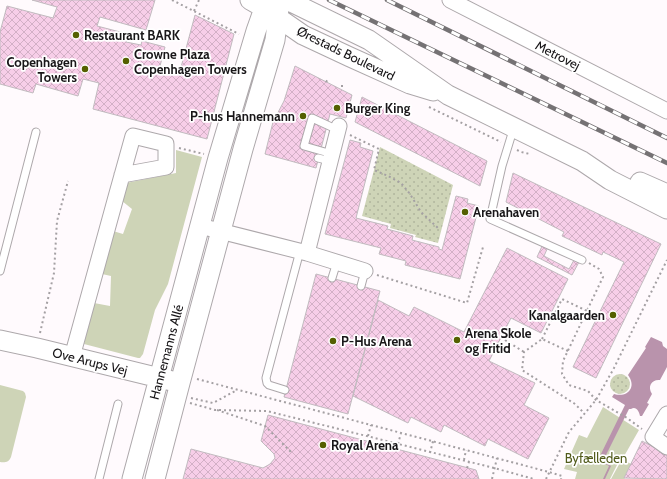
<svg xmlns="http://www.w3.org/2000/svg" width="667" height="479" font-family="Cabin,sans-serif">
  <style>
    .grass { fill: url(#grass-dots) }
    .park { fill: #ced4b7 }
    .water { fill: #b993ac }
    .building { fill: url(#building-cross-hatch); stroke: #c1bbbf }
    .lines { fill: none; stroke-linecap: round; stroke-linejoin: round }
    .service-casing { stroke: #ada8ab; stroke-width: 9 }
    .minor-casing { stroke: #ada8ab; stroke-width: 17 }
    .tertiary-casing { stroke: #ada8ab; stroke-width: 21 }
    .path { stroke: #a4a0a3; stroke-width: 2; stroke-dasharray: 2 3; stroke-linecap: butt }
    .service { stroke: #fff; stroke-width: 7 }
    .minor { stroke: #fff; stroke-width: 15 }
    .tertiary { stroke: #fff; stroke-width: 19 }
    .rail-casing { stroke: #757274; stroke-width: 4.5 }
    .rail { stroke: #fff; stroke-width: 3; stroke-dasharray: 9; stroke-linecap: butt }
    .poi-dot { fill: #546000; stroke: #fff; stroke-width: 1.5 }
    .labels { text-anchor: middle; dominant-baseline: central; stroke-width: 3.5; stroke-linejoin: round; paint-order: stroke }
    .poi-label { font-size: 13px; font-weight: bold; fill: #181618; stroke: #fff; text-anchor: start }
    .street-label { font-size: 13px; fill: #181618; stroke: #fff }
    .park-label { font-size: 13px; fill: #515b1b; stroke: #fff }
  </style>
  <defs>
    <pattern id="grass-dots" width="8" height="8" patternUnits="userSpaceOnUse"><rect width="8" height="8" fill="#ced4b7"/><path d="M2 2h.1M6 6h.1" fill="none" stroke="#b0b59d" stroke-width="1.8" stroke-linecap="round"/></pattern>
    <pattern id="building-cross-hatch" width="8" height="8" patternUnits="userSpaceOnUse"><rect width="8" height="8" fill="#f7cee8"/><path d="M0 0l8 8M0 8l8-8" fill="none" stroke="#d3b0c6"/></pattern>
  </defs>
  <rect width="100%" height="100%" fill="#fffafd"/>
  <path class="grass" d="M380 147 453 185 438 243 415 237 416 235 390 228 391 224 362 216Z
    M610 384a10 10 0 1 1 20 0a10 10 0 1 1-20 0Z"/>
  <path class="park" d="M176 150 202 157 168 284 155 310 143 354 140 358H138L84 344 94 303 110 306 111 276 102 274 113 231 123 234 132 209 122 201 126 183 176 173Z
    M0 385 23 391 25 393 26 397 11 457C9 462 5 463 0 462Z
    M603 407 639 430 623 458 621 457 610 479H575L577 472 564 469 579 435 587 438Z
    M622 459 631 464 624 478 625 479H611Z"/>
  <path class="water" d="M651 337 662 342 663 346 667 349V367L660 380C652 379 647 386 652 394L647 403 649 404 642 416H640C639 411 636 406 631 409H629L603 461 611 466 605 479H603L609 466 598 460 625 405 612 397 614 394C628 398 637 387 628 375L646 348 645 347Z"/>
  <path class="building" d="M32 0H155L146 30 100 17 97 26 128 34 126 42 141 45 142 41 165 47 160 66 180 71 195 15 234 34 207 139 93 109 99 83 83 79 78 96 36 84 33 93 0 84V32L7 6 53 18 57 7Z
    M295 66 352 95 346 118 330 114 316 168 265 154 273 122 284 101Z
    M362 97 487 161 480 186 355 122Z
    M350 140 361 143 360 147 373 151 356 218 388 226 387 229 413 236 412 240 439 247V249L442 250 456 196 468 199 467 203 479 206 460 279 405 265 406 261 379 254 381 248 325 234Z
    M513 173 661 244 596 378 573 367 624 262 603 252 602 255 562 236 564 232 506 202Z
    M543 244 548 247 544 256 569 269 574 260 579 262 572 275 537 257Z
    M507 248 568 279 541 333 511 318 489 361 535 383 524 405 549 418 528 459 488 439 485 446 444 425 441 432 411 417 408 423 353 396 378 300 409 316 414 307 464 332Z
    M316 274 380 291 348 414 284 397Z
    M268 415 476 470 479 479H183L191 449 263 468 270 464 275 458 274 454 261 441Z
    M642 441 667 454V477L666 479 624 478Z"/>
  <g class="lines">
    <defs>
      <path id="service" d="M514 127 502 166 490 219 582 260
        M332 154 304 146 312 118 338 130
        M318 158 330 161
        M0 271 36 132
        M332 278 337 262
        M361 286 365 271
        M285 390 269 385 267 383 266 378 300 251
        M99 479 118 404"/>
      <path id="minor" d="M450 0 667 111
        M200 226 307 253 365 271
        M307 253 339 126
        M72 357 116 197 133 136 166 144V167L122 175
        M667 414 653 437 667 447"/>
      <path id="tertiary" d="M250 0 264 8 303 35 350 57 410 84 433 91
        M287 0 369 40 448 95 582 161 610 180 667 209
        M640 182 667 194
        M0 340 37 348 172 381
        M132 479 218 158 256 31 267 0
        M155 479 180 383 243 149 275 40 280 0"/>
    </defs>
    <use href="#service" class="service-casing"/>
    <use href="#minor" class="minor-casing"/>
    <use href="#tertiary" class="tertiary-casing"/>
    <path class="path" d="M172 0 239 34
      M194 11 199 0
      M326 82 329 78
      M342 87V85
      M429 107 501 142
      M350 135 379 149 374 170 388 176 401 183 410 194 421 212 438 228
      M179 148 204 154
      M517 150 521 152 530 154
      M589 263 599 269 603 277 563 361 562 374 569 385 588 391 596 400 627 418 642 429
      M377 275 467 303 483 247
      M40 333 54 273 57 221 68 181
      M542 339 562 299 587 311
      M505 340 524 352
      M568 351 542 339 524 352 522 370 575 404 584 413
      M197 379 549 472 562 476 561 479
      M191 398 213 403 237 390
      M190 403 215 410 267 411 494 468 534 479
      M217 410 265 426 291 452
      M368 436 371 425
      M398 444 401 433
      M430 453 433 441
      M464 460 466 450
      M467 468 469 462
      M492 479 497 458
      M546 479 569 432 596 400 614 368 667 260"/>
    <use href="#service" class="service"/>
    <use href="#minor" class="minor"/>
    <use href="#tertiary" class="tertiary"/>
    <defs>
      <path id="rail" d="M329 0 667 163
        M387 0 667 138"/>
    </defs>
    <use href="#rail" class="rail-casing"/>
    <use href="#rail" class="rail"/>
  </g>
  <g class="poi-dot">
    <circle cx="76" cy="35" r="4"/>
    <circle cx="126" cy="61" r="4"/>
    <circle cx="85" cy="69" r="4"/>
    <circle cx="337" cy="108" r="4"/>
    <circle cx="303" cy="116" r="4"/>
    <circle cx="465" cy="212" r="4"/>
    <circle cx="613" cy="315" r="4"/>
    <circle cx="457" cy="340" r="4"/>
    <circle cx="333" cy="341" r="4"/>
    <circle cx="323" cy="445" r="4"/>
  </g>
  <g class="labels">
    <g class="poi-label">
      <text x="84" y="35">Restaurant BARK</text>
      <text x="134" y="54">Crowne Plaza<tspan x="134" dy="15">Copenhagen Towers</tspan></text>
      <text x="77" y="62" text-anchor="end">Copenhagen<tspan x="77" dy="15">Towers</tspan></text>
      <text x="345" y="108">Burger King</text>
      <text x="295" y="116" text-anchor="end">P-hus Hannemann</text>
      <text x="473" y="212">Arenahaven</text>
      <text x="605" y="315" text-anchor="end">Kanalgaarden</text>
      <text x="465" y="333">Arena Skole<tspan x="465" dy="15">og Fritid</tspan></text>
      <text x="341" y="341">P-Hus Arena</text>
      <text x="331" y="445">Royal Arena</text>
    </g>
    <g class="street-label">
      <text transform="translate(346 53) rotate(26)">Ørestads Boulevard</text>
      <text transform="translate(558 55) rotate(27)">Metrovej</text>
      <text transform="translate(166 352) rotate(-75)">Hannemanns Allé</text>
      <text transform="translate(90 361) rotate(14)">Ove Arups Vej</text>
    </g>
    <g class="park-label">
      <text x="596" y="458">Byfælleden</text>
    </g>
  </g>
</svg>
